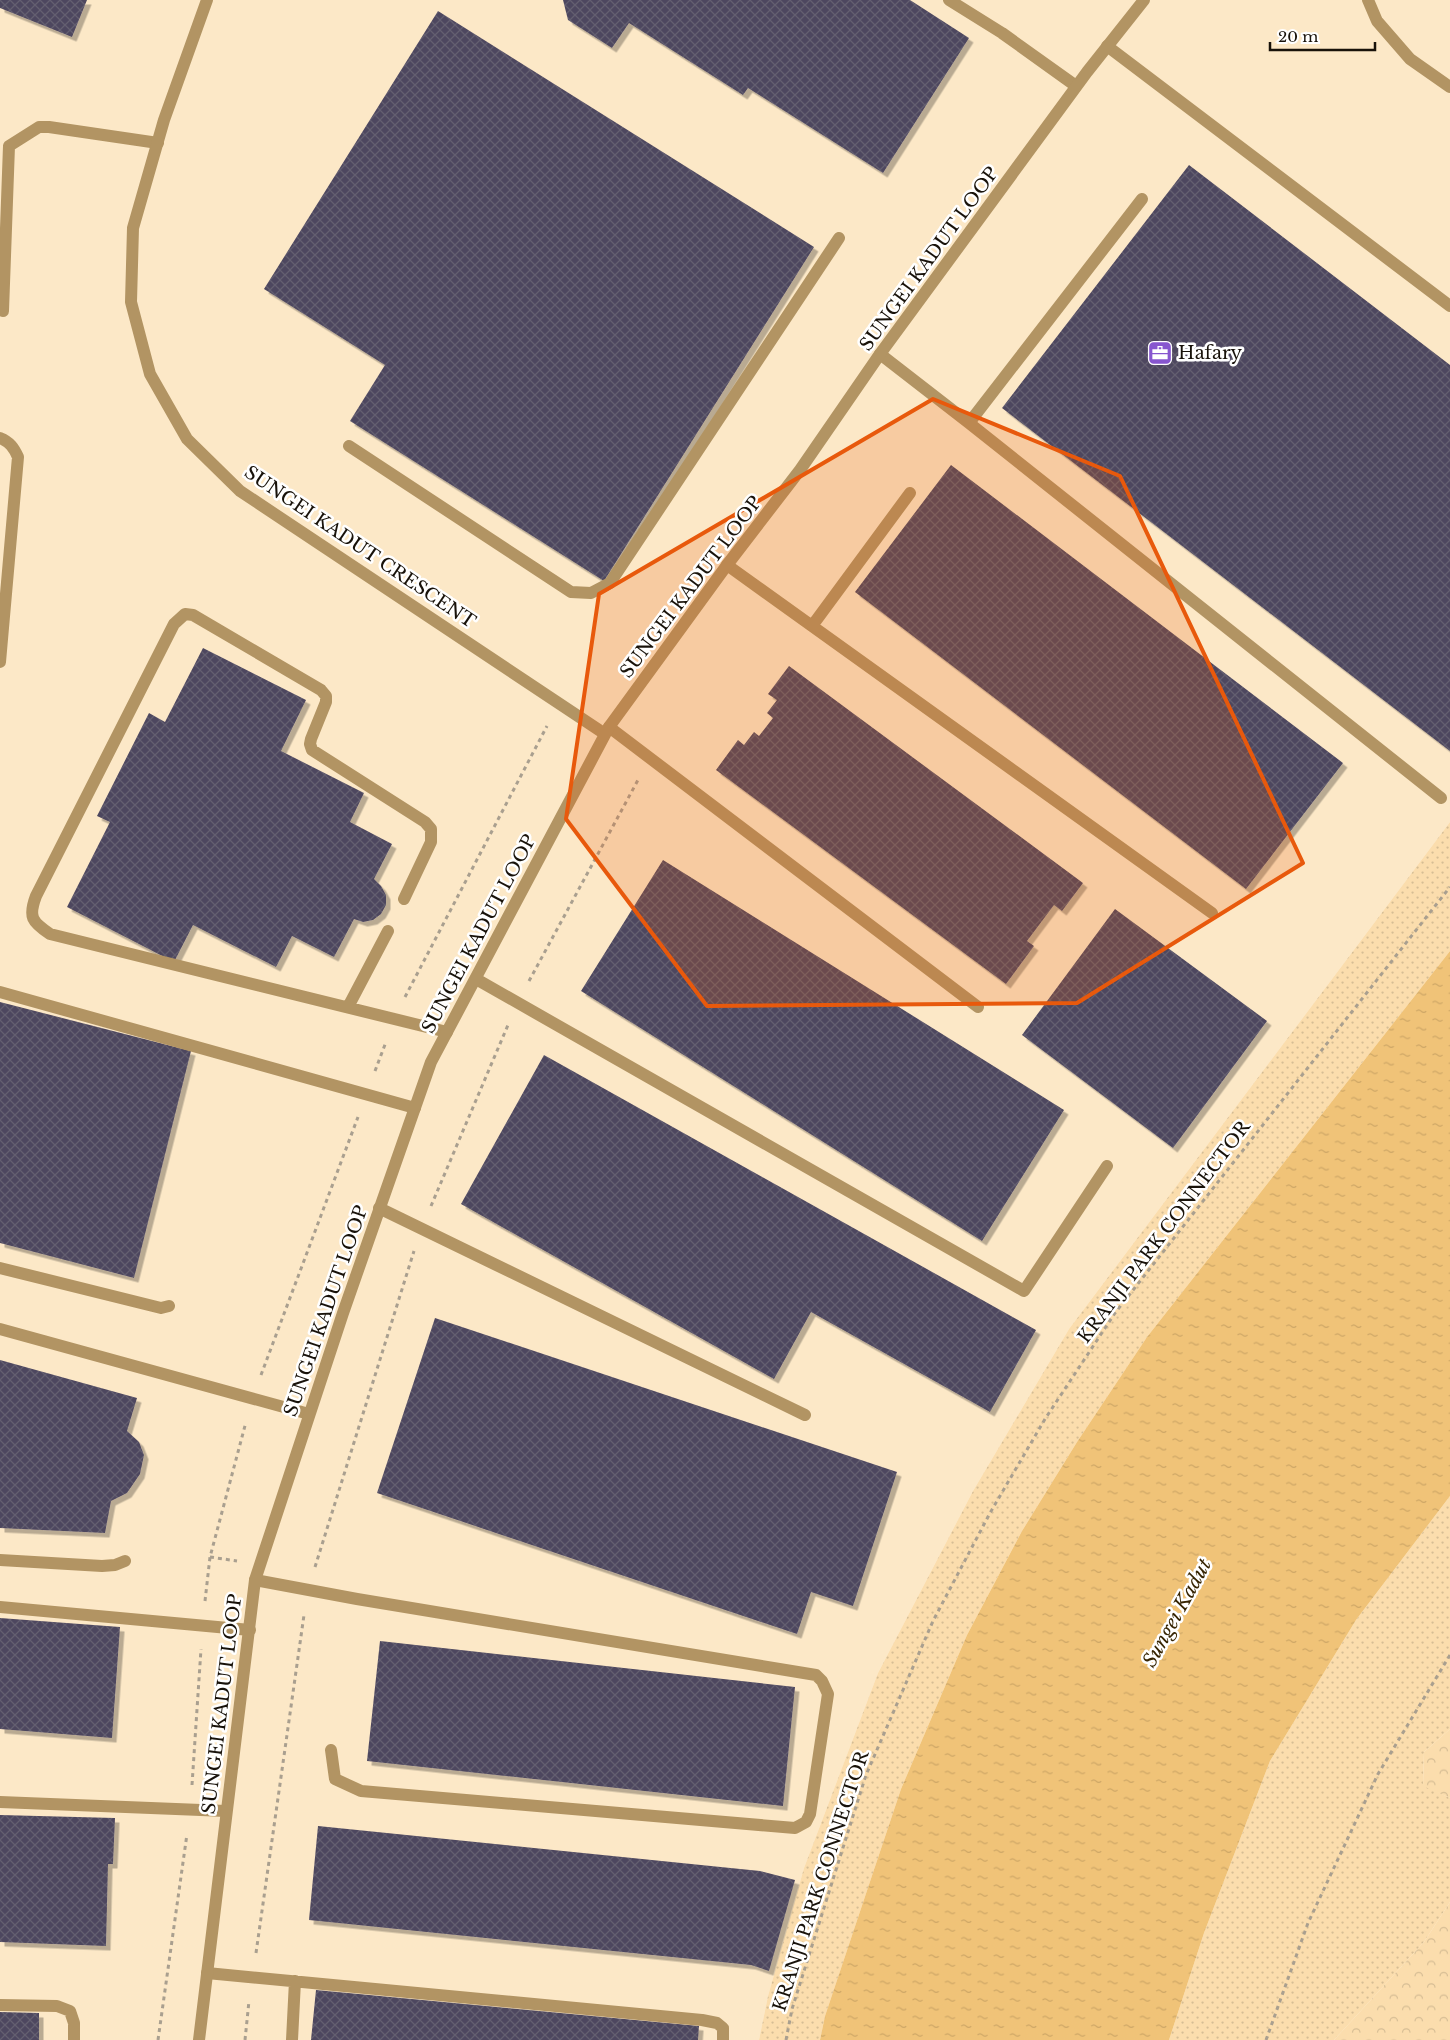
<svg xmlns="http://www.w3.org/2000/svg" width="1450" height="2040" font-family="'Libre Baskerville',serif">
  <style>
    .built { fill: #fce8c7 }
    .grass { fill: url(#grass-dots) }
    .forest { fill: url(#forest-crowns) }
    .water { fill: url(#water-ripples) }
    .building { fill: url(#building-cross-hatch); filter: url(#shadow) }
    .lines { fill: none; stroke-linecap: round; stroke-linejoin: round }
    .path { stroke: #a99f8f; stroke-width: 3; stroke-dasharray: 4 4; stroke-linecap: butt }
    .service { stroke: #b29463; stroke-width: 12 }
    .minor { stroke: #b29463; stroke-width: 12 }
    .marked { fill: #e8590c; fill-opacity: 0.2; stroke: #e8590c; stroke-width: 4; stroke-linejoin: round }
    .labels { text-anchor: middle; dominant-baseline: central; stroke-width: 5; stroke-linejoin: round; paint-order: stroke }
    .street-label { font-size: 18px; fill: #18120a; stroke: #fff }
    .poi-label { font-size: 18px; fill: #18120a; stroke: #fff; text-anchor: start }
    .water-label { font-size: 19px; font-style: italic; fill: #372503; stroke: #fff }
  </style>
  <defs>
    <pattern id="grass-dots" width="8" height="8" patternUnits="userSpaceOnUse" patternTransform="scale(1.25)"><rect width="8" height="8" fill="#fbddad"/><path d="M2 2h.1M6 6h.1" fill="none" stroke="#d6bd94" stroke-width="1.8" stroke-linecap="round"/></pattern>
    <pattern id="forest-crowns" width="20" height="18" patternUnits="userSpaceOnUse" patternTransform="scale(1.25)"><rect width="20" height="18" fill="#fbddad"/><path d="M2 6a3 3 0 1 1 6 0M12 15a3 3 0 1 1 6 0" fill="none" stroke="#d6bd94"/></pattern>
    <pattern id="water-ripples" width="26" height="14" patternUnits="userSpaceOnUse" patternTransform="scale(1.25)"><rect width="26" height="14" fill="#f0c378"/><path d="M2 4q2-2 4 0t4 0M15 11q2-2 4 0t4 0" fill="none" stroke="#cda666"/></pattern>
    <pattern id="building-cross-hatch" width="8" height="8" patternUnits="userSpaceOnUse" patternTransform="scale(1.25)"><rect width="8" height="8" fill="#4e475e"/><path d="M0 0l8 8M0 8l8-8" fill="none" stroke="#645e70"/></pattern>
    <filter id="shadow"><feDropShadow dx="4.5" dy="4.5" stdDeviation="0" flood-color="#0004"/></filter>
  </defs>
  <rect width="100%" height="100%" fill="#fff2dd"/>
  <path class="built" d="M0 0H1450V822L1069 1329 973 1491 878 1673 804 1868 768 1996 759 2040H0Z"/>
  <path class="grass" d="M1450 822V951L1147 1337 1077 1442 1022 1531 967 1635 901 1789 825 2016 820 2040H759L768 1996 804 1868 878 1673 973 1491 1069 1329Z
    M1450 1496V1729L1424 1752 1423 1785 1450 1798V1902L1424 1942 1334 2040H1169L1204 1933 1270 1761 1356 1620Z"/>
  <path class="forest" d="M1450 1729V1798L1423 1786 1424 1752Z
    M1450 1902V2040H1334L1424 1942Z"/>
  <path class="water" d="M1450 951V1496L1356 1620 1270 1761 1204 1933 1169 2040H820L825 2016 901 1789 967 1635 1022 1531 1077 1442 1147 1337Z"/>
  <path class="building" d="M0 0H87L72 37 0 8Z
    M563 0H910L969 38 883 173 748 88 743 95 629 23 612 48 568 20Z
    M438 11 814 247 604 581 350 421 385 365 264 289Z
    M1189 165 1450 365V751L1002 408Z
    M951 465 1343 763 1246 889 855 592Z
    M203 648 306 700 281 751 364 793 350 822 392 844 374 879 381 886 386 895V905L381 914 373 920 363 922 354 919 334 957 292 936 276 967 193 925 174 962 67 907 110 822 97 816 149 713 165 722Z
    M789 666 1083 883 1062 911 1054 905 1027 941 1034 946 1006 984 716 770 738 740 744 745 754 732 759 736 773 718 767 713 777 700 768 694Z
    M663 860 1064 1110 982 1241 581 991Z
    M1115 909 1267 1021 1173 1148 1022 1035Z
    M0 1002 191 1051 134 1278 0 1243Z
    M544 1055 1036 1330 990 1412 811 1312 774 1379 461 1204Z
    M435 1318 897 1472 853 1606 811 1592 797 1634 377 1493Z
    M0 1360 137 1398 127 1431 139 1442 144 1455 140 1474 127 1493 111 1501 105 1533 0 1528Z
    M0 1618 120 1627 112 1738 0 1729Z
    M380 1641 795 1687 783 1806 367 1761Z
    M0 1815 115 1818 113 1864H108L106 1946 0 1942Z
    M318 1826 760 1871 795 1880 769 1971 751 1965 309 1920Z
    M316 1990 699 2026 698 2040H311Z
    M0 2012 39 2013V2040H0Z"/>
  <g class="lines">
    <path class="path" d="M529 981 638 780
      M405 997 547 726
      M375 1071 386 1042
      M431 1206 508 1025
      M261 1375 358 1117
      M210 1557 237 1561
      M315 1567 414 1251
      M205 1601 210 1557 246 1422
      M192 1785 201 1649
      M256 1953 304 1615
      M158 2040 187 1834
      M245 2040 249 2001
      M786 2040 792 2009 866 1775 933 1621 990 1513 1045 1419 1115 1313 1450 887
      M1266 2040 1308 1923 1378 1774 1450 1655"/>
    <path class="service" d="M949 0 1002 33 1076 86
      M1368 0 1377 21 1410 59 1450 87
      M1107 46 1450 306
      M9 146 39 127H49L158 143
      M3 311 9 146
      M880 354 969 423 1441 798
      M969 423 1142 199
      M0 438C10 442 14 448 18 457L0 662
      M349 446 571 592 591 593 610 583 839 238
      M727 565 1212 913
      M812 626 910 493
      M609 727 978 1007
      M404 899 431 842V829L425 822 312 750 310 744 311 739 326 702V696L321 690 193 615 185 614 174 624 36 896C28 917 32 922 50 934L447 1032
      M476 979 1024 1291 1107 1166
      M0 992 415 1108
      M348 1007 388 931
      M379 1208 805 1415
      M0 1268 161 1308 169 1306
      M0 1329 309 1414
      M0 1560 102 1566 115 1565 125 1561
      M255 1580 357 1599 816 1675 822 1681 828 1694 810 1814 806 1822 795 1828 361 1791 335 1779 331 1750
      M0 1607 250 1630
      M0 1802 226 1811
      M207 1973 702 2020 717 2023 723 2028V2040
      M0 2005 57 2006 70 2011 74 2023V2040
      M292 2040 295 1981"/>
    <path class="minor" d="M207 0 164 120 133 228 131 302 150 374 187 439 240 491 605 734
      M199 2040 255 1580 343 1313 431 1062 609 727 727 565 800 470 880 354 1087 72 1144 0"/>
  </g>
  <path class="marked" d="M933 399 1120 476 1303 863 1077 1003 707 1006 566 819 599 594Z"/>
  <defs>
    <symbol id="office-square" viewBox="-11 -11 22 22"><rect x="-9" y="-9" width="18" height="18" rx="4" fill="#8756cf" stroke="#fff"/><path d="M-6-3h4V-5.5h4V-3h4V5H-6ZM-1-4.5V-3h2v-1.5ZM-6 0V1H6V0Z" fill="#fff"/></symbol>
  </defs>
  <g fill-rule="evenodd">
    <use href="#office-square" x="1146" y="339" width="28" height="28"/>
  </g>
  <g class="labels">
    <g class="street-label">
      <text transform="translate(929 259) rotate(-54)">SUNGEI KADUT LOOP</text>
      <text transform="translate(360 547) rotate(34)">SUNGEI KADUT CRESCENT</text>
      <text transform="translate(691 587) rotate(-53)">SUNGEI KADUT LOOP</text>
      <text transform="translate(479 934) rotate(-62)">SUNGEI KADUT LOOP</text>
      <text transform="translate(1164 1232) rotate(-53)">KRANJI PARK CONNECTOR</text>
      <text transform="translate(326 1311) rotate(-71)">SUNGEI KADUT LOOP</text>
      <text transform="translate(222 1704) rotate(-83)">SUNGEI KADUT LOOP</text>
      <text transform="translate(821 1881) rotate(-72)">KRANJI PARK CONNECTOR</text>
    </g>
    <g class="poi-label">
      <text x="1178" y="353">Hafary</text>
    </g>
    <g class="water-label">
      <text transform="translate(1177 1613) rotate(-61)">Sungei Kadut</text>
    </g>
  </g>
  <path d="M1270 42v8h105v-8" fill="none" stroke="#18120a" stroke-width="2.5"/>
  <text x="1278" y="42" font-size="15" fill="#18120a" stroke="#ffffff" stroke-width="4" paint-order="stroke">20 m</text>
</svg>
